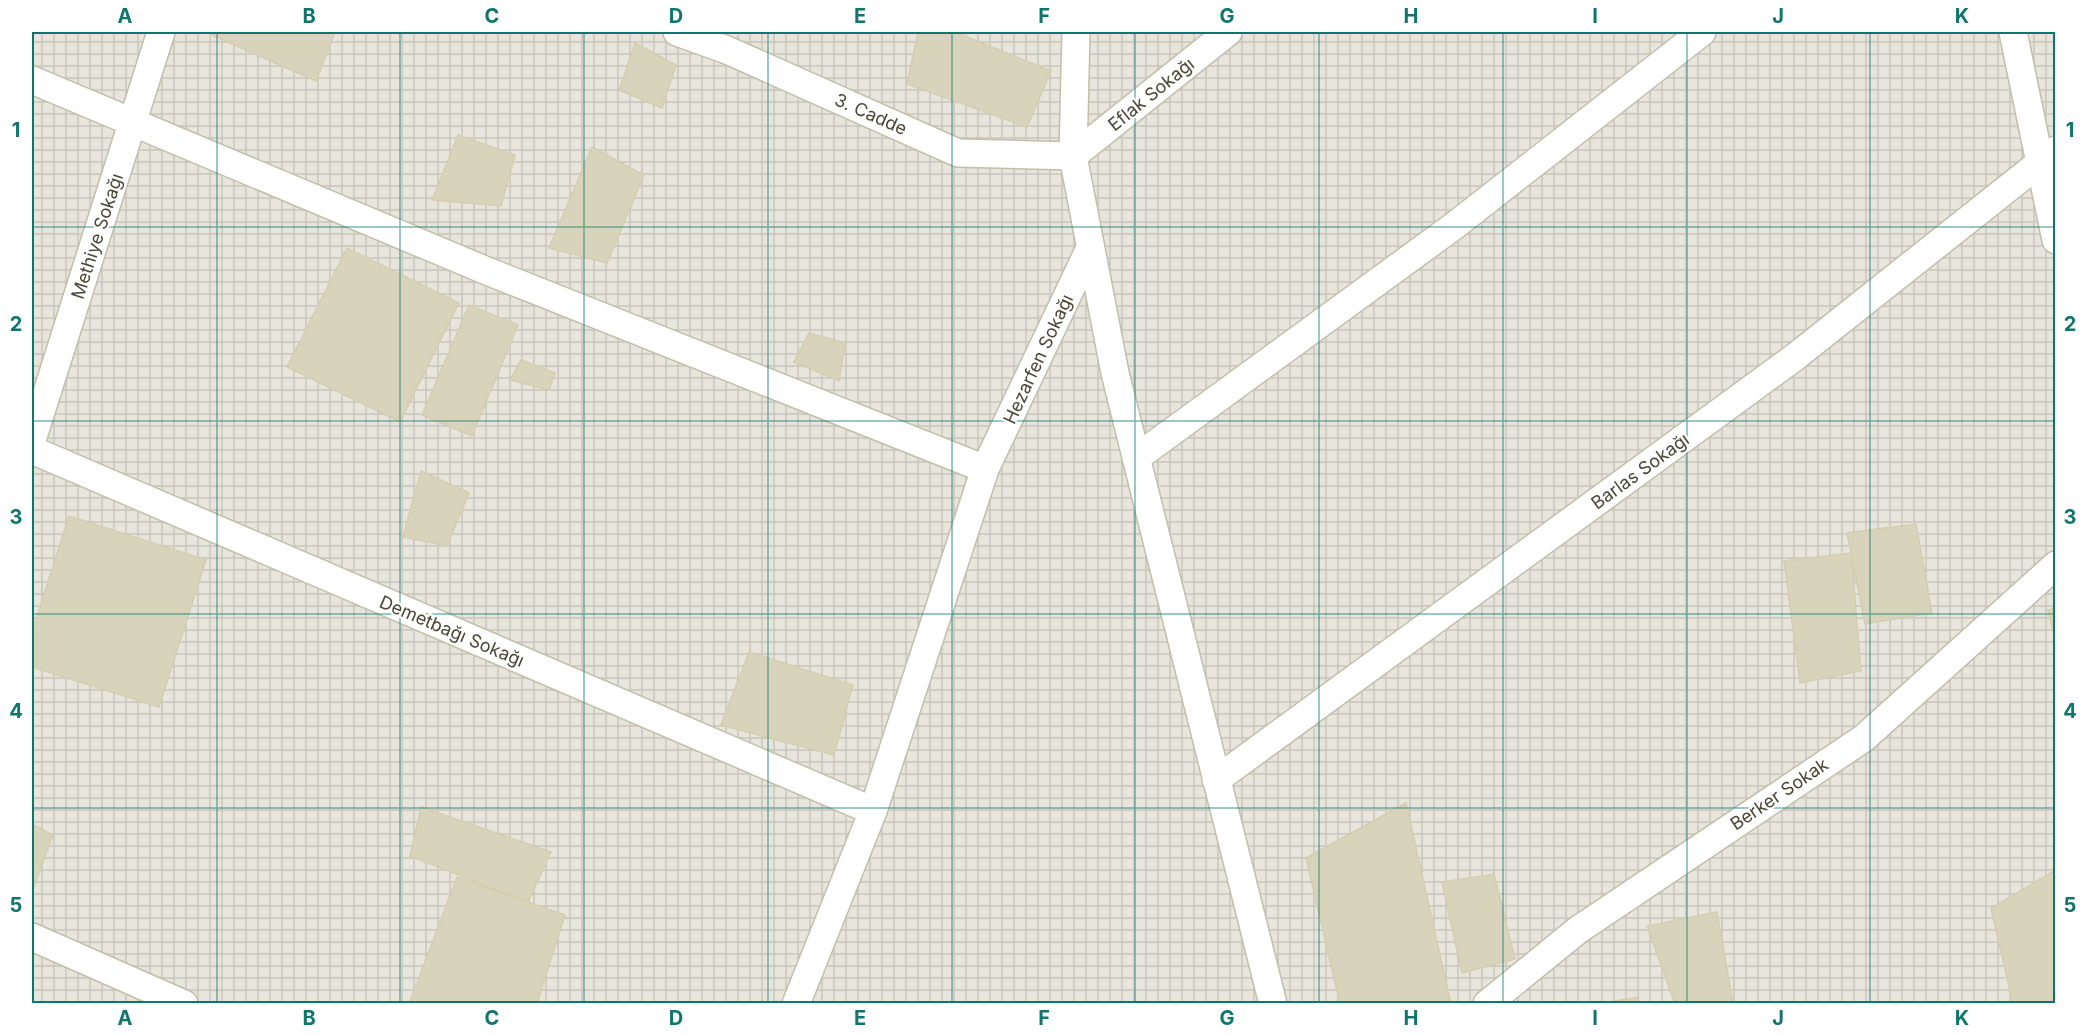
<svg xmlns="http://www.w3.org/2000/svg" width="2087" height="1035" font-family="Inter,sans-serif">
  <style>
    .industrial { fill: url(#industrial-grid) }
    .building { fill: #d8d4bc; stroke: #d4ceae; stroke-width: 1.5 }
    .lines { fill: none; stroke-linecap: round; stroke-linejoin: round }
    .minor-casing { stroke: #c2bfa9; stroke-width: 30 }
    .minor { stroke: #fff; stroke-width: 27 }
    .grid { fill: none; stroke: #0f766e; stroke-width: 1.5; stroke-opacity: 0.55 }
    .labels { text-anchor: middle; dominant-baseline: central; stroke-width: 4.5; stroke-linejoin: round; paint-order: stroke }
    .street-label { font-size: 18px; fill: #4a4636; stroke: #fff }
    .neatline { fill: none; stroke: #0f766e; stroke-width: 2 }
    .grid-label { font-size: 20px; text-anchor: middle; font-weight: bold; fill: #0f766e }
  </style>
  <defs>
    <pattern id="industrial-grid" width="8" height="8" patternUnits="userSpaceOnUse" patternTransform="scale(1.5)"><rect width="8" height="8" fill="#e8e5dd"/><path d="M0 4h8M4 0v8" fill="none" stroke="#c8c6be"/></pattern>
  </defs>
  <rect width="100%" height="100%" fill="#f6f4e8"/>
  <path class="industrial" d="M32 32H2055V1003H32Z"/>
  <path class="building" d="M213 32H335L316 81 212 35Z
    M918 32H955L1051 71 1027 127 907 84Z
    M635 43 676 65 662 108 619 90Z
    M458 135 515 155 501 206 432 200Z
    M592 147 644 175 607 263 549 248Z
    M347 248 459 303 400 422 287 367Z
    M469 305 518 325 472 436 422 415Z
    M809 333 845 343 839 381 794 362Z
    M521 360 555 373 549 390 510 380Z
    M421 471 469 493 447 546 403 537Z
    M69 516 206 560 159 707 32 667V632Z
    M1916 524 1932 613 1865 624 1847 533Z
    M1851 553 1861 671 1800 683 1784 561Z
    M2056 608V644L2048 610Z
    M749 652 853 685 834 755 721 725Z
    M1406 803 1451 1004H1340L1306 858Z
    M421 807 551 852 528 902 410 856Z
    M32 824 53 835 32 892Z
    M2054 871 2056 1004H2013L1991 908Z
    M1494 874 1515 959 1462 973 1442 882Z
    M457 877 565 915 537 1004H409Z
    M1717 912 1733 1004H1675L1647 926Z
    M1638 997 1640 1004H1597Z"/>
  <g class="lines">
    <defs>
      <path id="minor" d="M677 32 727 50 958 153 1073 156 1228 32
        M1076 32 1073 156 1115 373 1273 1004
        M2013 32 2056 240
        M32 80 487 271 985 469 873 811 796 1004
        M32 440 161 32
        M32 450 873 811
        M1136 458 1454 226 1702 32
        M985 469 1090 248
        M1216 780 1795 357 2056 150
        M32 937 184 1004
        M1487 1004 1578 930 1864 738 2056 565"/>
    </defs>
    <use href="#minor" class="minor-casing"/>
    <use href="#minor" class="minor"/>
  </g>
  <path class="grid" d="M217 32V1004M400 32V1004M584 32V1004M768 32V1004M952 32V1004M1135 32V1004M1319 32V1004M1503 32V1004M1687 32V1004M1870 32V1004M32 227H2056M32 421H2056M32 614H2056M32 808H2056"/>
  <g class="labels">
    <g class="street-label">
      <text transform="translate(1151 94) rotate(-39)">Eflak Sokağı</text>
      <text transform="translate(871 114) rotate(24)">3. Cadde</text>
      <text transform="translate(97 236) rotate(-72)">Methiye Sokağı</text>
      <text transform="translate(1038 359) rotate(-65)">Hezarfen Sokağı</text>
      <text transform="translate(1640 471) rotate(-36)">Barlas Sokağı</text>
      <text transform="translate(452 631) rotate(23)">Demetbağı Sokağı</text>
      <text transform="translate(1779 794) rotate(-34)">Berker Sokak</text>
    </g>
  </g>
  <rect width="2087" height="1035" fill="none" stroke="#ffffff" stroke-width="66"/>
  <rect x="33" y="33" width="2021" height="969" class="neatline"/>
  <g class="grid-label">
    <text x="125" y="23">A</text>
    <text x="309" y="23">B</text>
    <text x="492" y="23">C</text>
    <text x="676" y="23">D</text>
    <text x="860" y="23">E</text>
    <text x="1044" y="23">F</text>
    <text x="1227" y="23">G</text>
    <text x="1411" y="23">H</text>
    <text x="1595" y="23">I</text>
    <text x="1778" y="23">J</text>
    <text x="1962" y="23">K</text>
    <text x="16" y="137">1</text>
    <text x="2070" y="137">1</text>
    <text x="16" y="331">2</text>
    <text x="2070" y="331">2</text>
    <text x="16" y="524">3</text>
    <text x="2070" y="524">3</text>
    <text x="16" y="718">4</text>
    <text x="2070" y="718">4</text>
    <text x="16" y="912">5</text>
    <text x="2070" y="912">5</text>
    <text x="125" y="1025">A</text>
    <text x="309" y="1025">B</text>
    <text x="492" y="1025">C</text>
    <text x="676" y="1025">D</text>
    <text x="860" y="1025">E</text>
    <text x="1044" y="1025">F</text>
    <text x="1227" y="1025">G</text>
    <text x="1411" y="1025">H</text>
    <text x="1595" y="1025">I</text>
    <text x="1778" y="1025">J</text>
    <text x="1962" y="1025">K</text>
  </g>
</svg>
